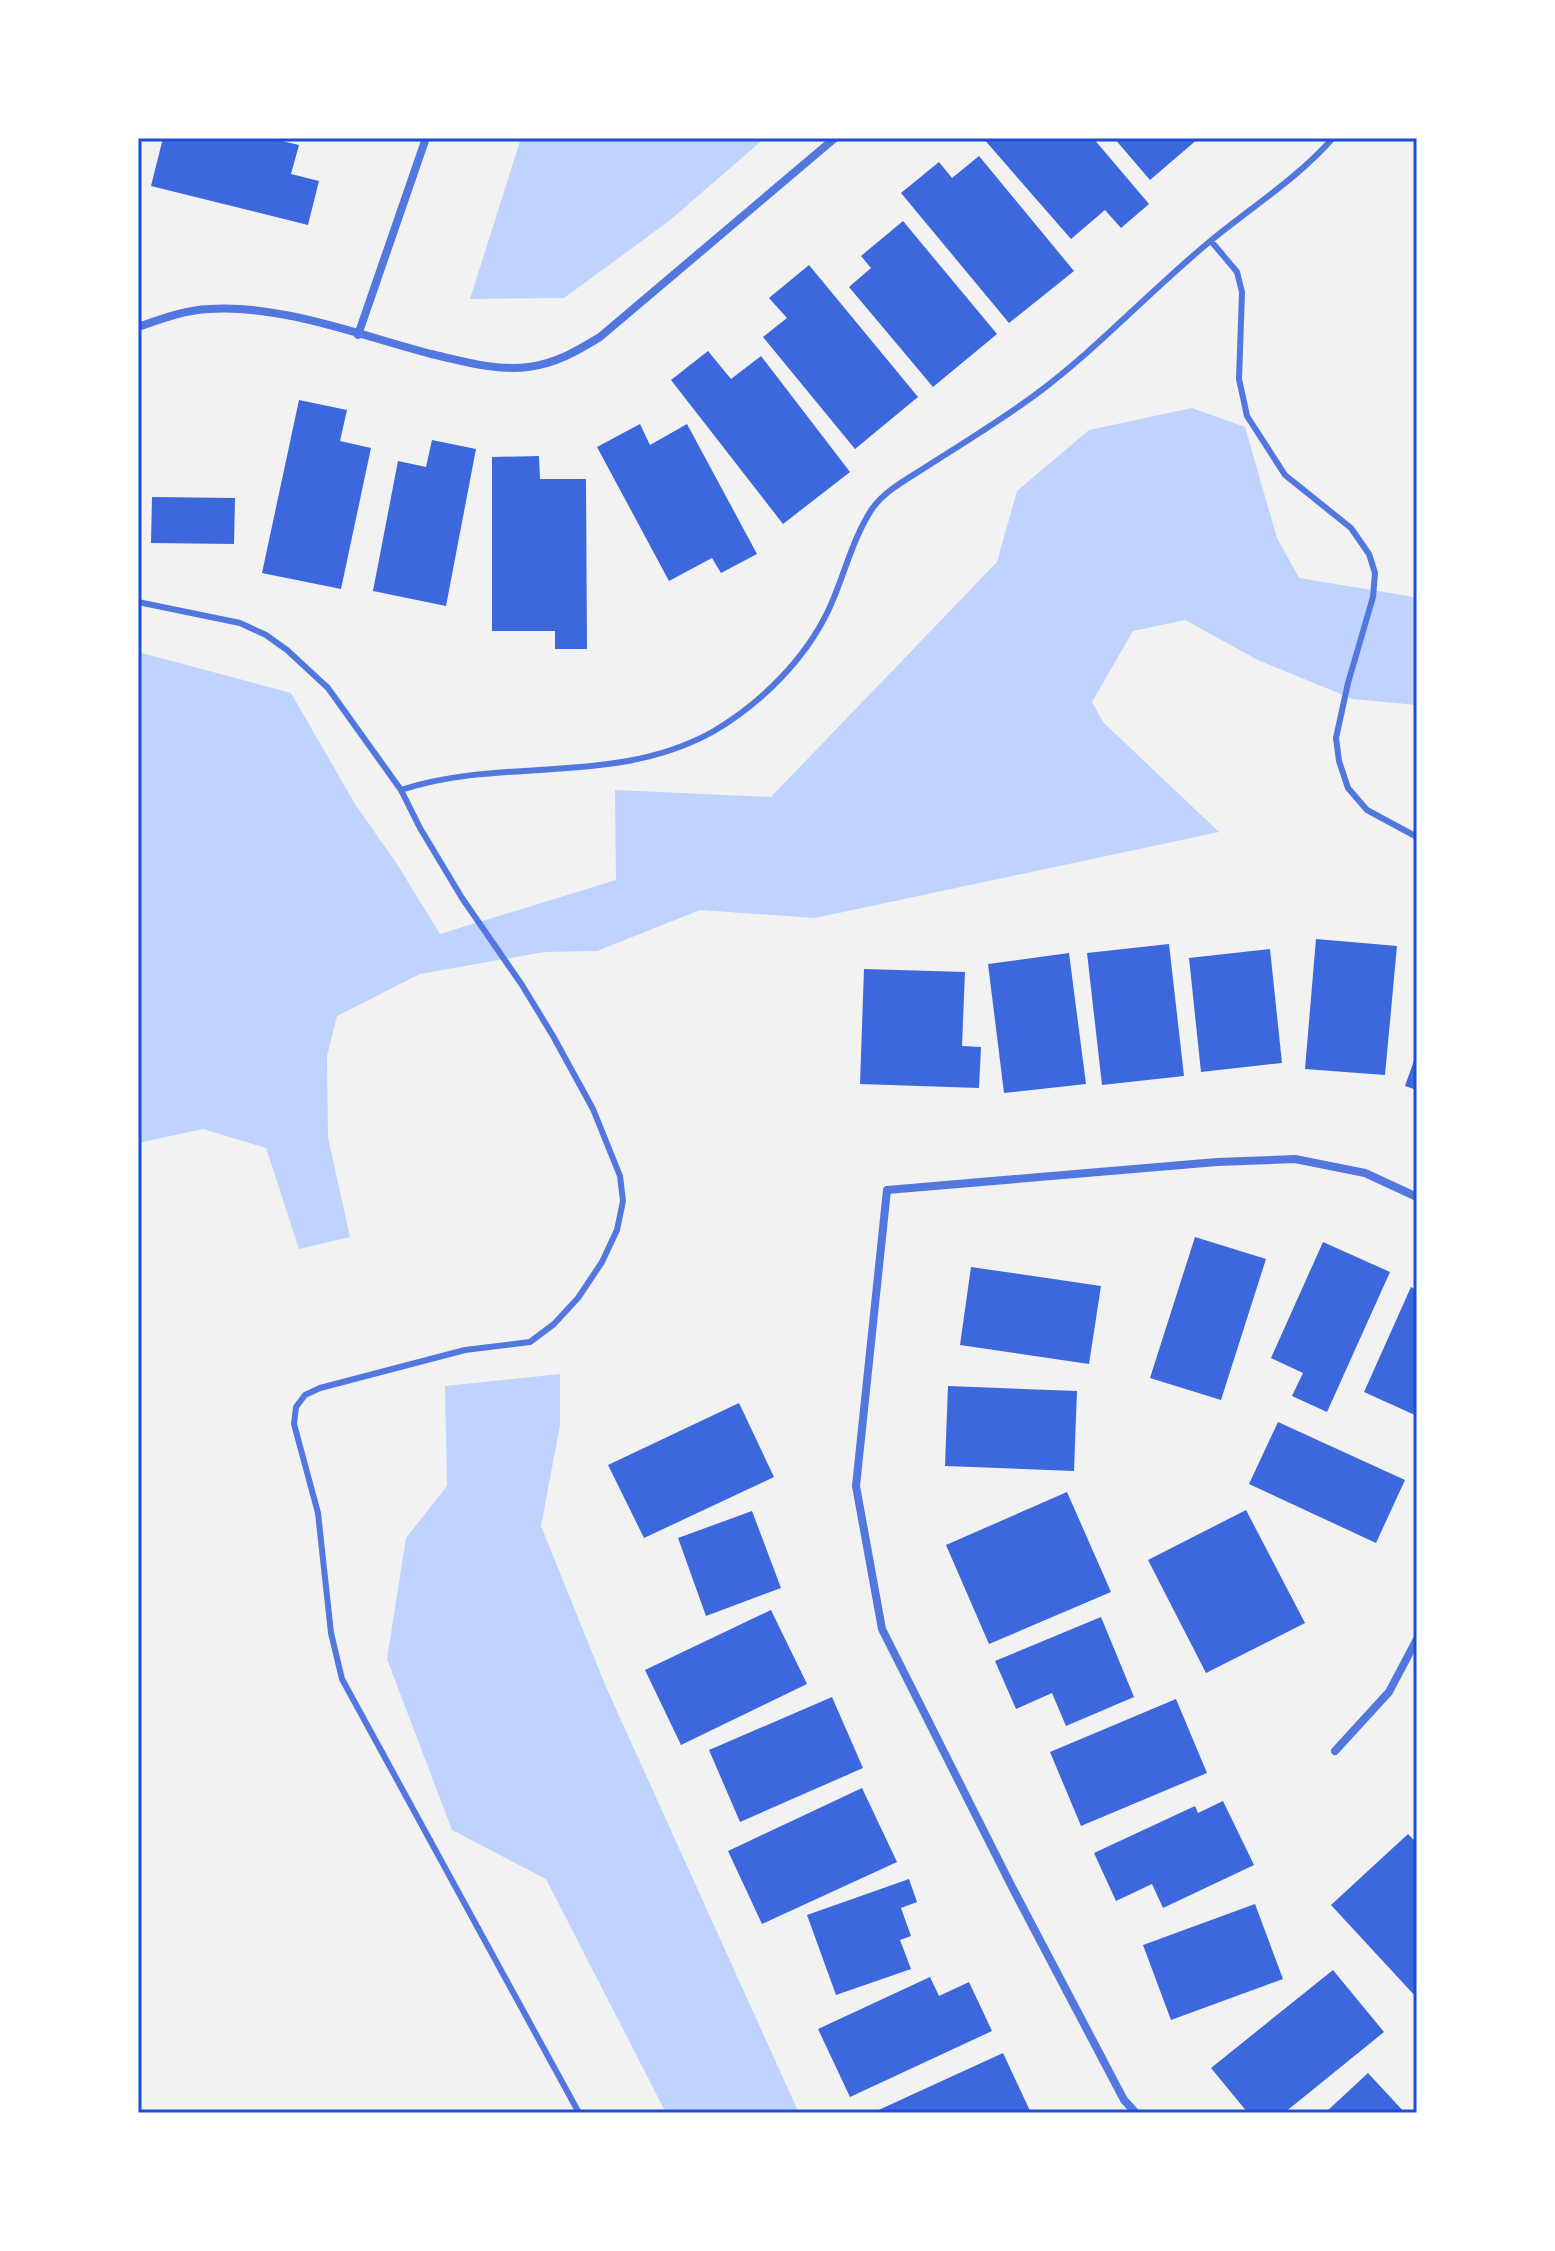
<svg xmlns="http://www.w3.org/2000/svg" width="1555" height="2251" font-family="Lato,sans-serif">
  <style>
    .water { fill: #bfd3fe }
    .building { fill: #3d67dc }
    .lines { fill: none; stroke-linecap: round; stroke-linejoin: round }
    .service { stroke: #5277de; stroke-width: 6 }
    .minor { stroke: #5277de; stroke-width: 8 }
    .neatline { fill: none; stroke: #1d4ed8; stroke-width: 3 }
  </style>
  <rect width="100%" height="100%" fill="#f2f2f2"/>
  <path class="water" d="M521 138H765L669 221 564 298 470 299Z
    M1192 408 1245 427 1277 538 1299 578 1414 597 1417 595V705L1353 699 1258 660 1185 620 1133 631 1092 702 1103 722 1219 832 815 918 700 910 597 951 544 952 420 974 337 1016 327 1056 328 1137 350 1237 299 1249 266 1148 203 1129 138 1143V652L291 693 355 804 397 864 440 934 616 880 615 790 771 797 997 562 1017 491 1089 430Z
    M560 1374V1425L541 1526 606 1687 799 2113H666L546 1879 452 1830 387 1659 406 1538 447 1486 445 1386Z"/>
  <path class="building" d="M163 138H269L299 145 291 174 319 181 308 225 151 186Z
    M983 138H1093L1149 204 1121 228 1105 210 1071 239Z
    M1114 138H1199L1150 180Z
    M979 156 1074 271 1009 323 901 193 939 162 952 178Z
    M903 221 997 334 933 387 849 287 871 268 861 256Z
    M809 265 918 397 855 449 763 337 787 318 769 298Z
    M708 351 731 379 761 356 850 472 783 524 671 380Z
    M299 400 347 410 340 441 371 448 341 589 262 573Z
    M640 424 650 445 687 424 757 554 721 573 712 558 669 581 597 447Z
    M432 440 476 449 446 606 373 591 398 461 426 467Z
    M539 456 540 479H586L587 649H555V631H492V457Z
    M152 497 235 498 234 544 151 543Z
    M1316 939 1397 946 1385 1075 1305 1069Z
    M1169 944 1184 1076 1102 1085 1087 953Z
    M1270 949 1282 1063 1201 1072 1189 958Z
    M1069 953 1086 1084 1004 1093 988 964Z
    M864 969 965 972 962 1046 981 1047 979 1088 860 1084Z
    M1417 1052V1090L1405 1086Z
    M1195 1237 1266 1259 1221 1400 1150 1378Z
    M1323 1242 1390 1272 1327 1412 1292 1396 1303 1373 1271 1358Z
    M971 1267 1101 1286 1089 1364 960 1345Z
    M1411 1287 1417 1290V1416L1364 1392Z
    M948 1386 1077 1391 1074 1471 945 1466Z
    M739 1403 774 1477 644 1538 608 1465Z
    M1278 1422 1405 1480 1376 1543 1249 1484Z
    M1067 1492 1111 1592 989 1644 946 1545Z
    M1246 1510 1305 1623 1206 1673 1148 1560Z
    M752 1511 781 1588 706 1616 678 1538Z
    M771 1610 807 1684 681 1745 645 1670Z
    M1101 1617 1134 1697 1066 1726 1052 1693 1016 1709 995 1661Z
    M832 1697 863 1768 740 1822 709 1750Z
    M1176 1699 1207 1773 1081 1826 1050 1752Z
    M862 1788 897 1862 762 1924 728 1851Z
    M1223 1801 1254 1865 1163 1908 1152 1884 1116 1901 1094 1853 1195 1806 1198 1813Z
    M1408 1834 1417 1843V1998L1331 1905Z
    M909 1879 917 1902 901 1908 911 1936 900 1940 911 1969 836 1995 807 1915Z
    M1255 1904 1283 1979 1171 2020 1143 1945Z
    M1333 1970 1384 2032 1284 2113H1248L1211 2068Z
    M930 1977 939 1996 969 1982 992 2031 850 2097 818 2029Z
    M1003 2053 1031 2113H872Z
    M1368 2073 1405 2113H1325Z"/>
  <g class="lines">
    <path class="service" d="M1211 241 1237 272 1242 292 1239 379 1247 416 1285 475 1351 528 1369 554 1375 573 1373 597 1348 683 1336 738 1339 761 1348 788 1367 810 1417 837
      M138 602 240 623 266 635 287 650 328 688 401 790 420 828 462 898 522 985 553 1036 593 1109 620 1176 623 1201 617 1230 602 1262 578 1298 554 1324 530 1342 465 1350 320 1388 305 1395 296 1407 294 1424 318 1513 331 1633 342 1679 579 2113
      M401 790C503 756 615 787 714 731 761 703 805 660 829 609 844 577 852 539 872 509 885 490 911 477 929 465 965 442 1001 420 1035 395 1097 349 1149 292 1208 243 1250 208 1297 179 1333 138"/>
    <path class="minor" d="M138 327C161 319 185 310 209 309 281 304 362 336 431 354 462 361 495 371 528 367 555 364 577 351 600 337L835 138
      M358 335 426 138
      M1335 1751 1389 1692 1417 1639
      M1136 2113 1124 2100 1012 1887 882 1629 856 1486 887 1190 1217 1162 1295 1159 1365 1173 1417 1197"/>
  </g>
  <rect width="1555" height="2251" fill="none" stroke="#ffffff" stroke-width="280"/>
  <rect x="140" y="140" width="1275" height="1971" class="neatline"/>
</svg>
